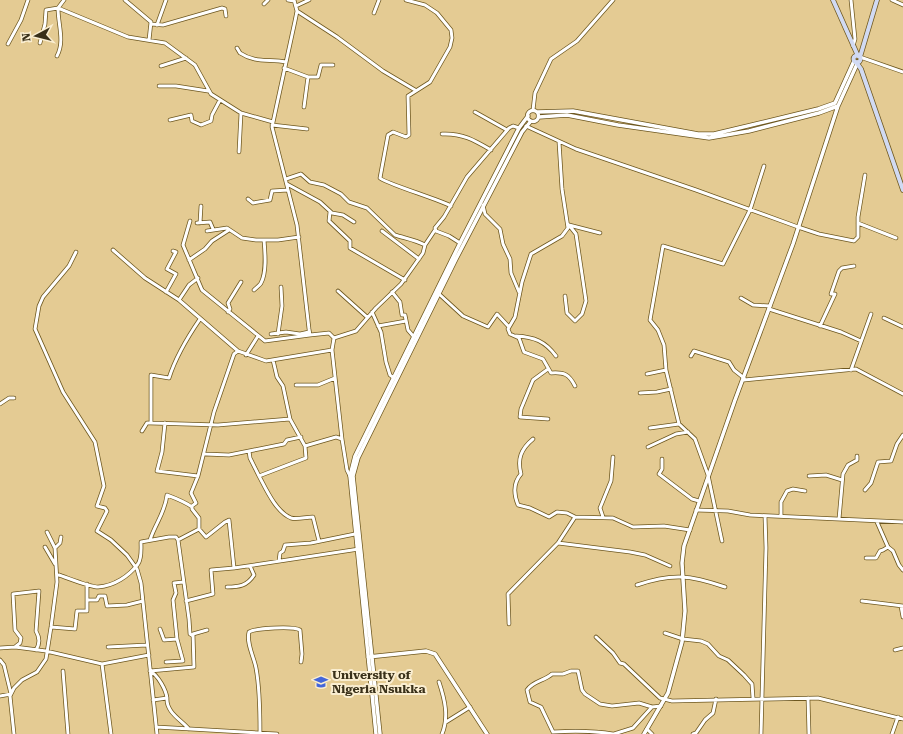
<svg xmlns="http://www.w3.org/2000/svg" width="903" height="734" font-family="'Roboto Serif',serif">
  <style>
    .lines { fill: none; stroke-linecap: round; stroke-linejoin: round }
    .minor-casing { stroke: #6d571f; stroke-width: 4.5 }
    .tertiary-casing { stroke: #6d571f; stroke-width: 5 }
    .secondary-casing { stroke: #6d571f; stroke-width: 5.5 }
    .minor { stroke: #fff; stroke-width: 3 }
    .tertiary { stroke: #fff; stroke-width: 3.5 }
    .secondary { stroke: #d1daf3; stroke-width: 4 }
    .labels { text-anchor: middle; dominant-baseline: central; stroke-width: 4; stroke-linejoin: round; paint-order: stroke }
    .poi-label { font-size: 12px; font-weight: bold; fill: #393019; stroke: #faeed1; text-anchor: start }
  </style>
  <rect width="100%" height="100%" fill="#e4cb93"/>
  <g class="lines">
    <defs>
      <path id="minor" d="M125 0 151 22 149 40
        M288 0 294 1
        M294 0 297 11 295 21 272 127 297 225 309 329 310 335 329 333 334 338 332 350 342 439 347 470 350 476
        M406 0 425 5 437 13 451 30 452 38 450 47 430 82 408 96 409 135 406 137 393 132 388 135 380 178C382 182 440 200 451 206
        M851 0 855 39 853 46
        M892 0 903 5
        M264 4 268 0
        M296 6 309 0
        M297 11 337 37 383 71 415 90
        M374 13 379 0
        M151 24 163 25 222 8 225 9 226 16
        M157 25 166 0
        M40 43 45 24 46 10 58 8 128 37 165 43 195 65 211 94 241 113 273 122
        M8 44 21 20 28 0
        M237 48 240 53C255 63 268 59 286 62
        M57 56C65 41 58 25 58 8L64 0
        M860 57 903 72
        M161 66 186 58
        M284 68 308 77H318L321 65H333
        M159 86H176L208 91
        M304 107 308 77
        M533 110 535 93 551 59 577 41 613 0
        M475 112 507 130
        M170 120 191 115 192 121 201 125 211 121 212 115 220 100
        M272 125 307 129
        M526 126 576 149 696 190 798 227 819 234 854 241 858 237V217L865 175
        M442 134C462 133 474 140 491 150
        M559 142 562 189 568 228 562 236 531 254 522 282 515 317 508 329 510 334 519 338 524 352 543 359 551 373C564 372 569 374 575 386
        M239 152 241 113
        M286 179 301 174 310 182 324 185 341 194 349 202 367 208 395 235C404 238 416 240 425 245
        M287 184 320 202 332 213 343 215 354 222
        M248 199 253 203 270 200 272 191 288 190
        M483 205 485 214 500 229 503 244 510 259 511 273 519 292
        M330 212 329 221 350 241V248L405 280
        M190 221 183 245 202 290 265 341 310 335
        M197 223 210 222 213 229
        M200 223 201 206
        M858 223 896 238
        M207 231 227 228 242 238 256 240H278L299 237
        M382 231 419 259
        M460 243 449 236 436 231 435 228 444 217 467 177 509 128 513 126 519 128
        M76 252 69 266 43 297 39 306 35 329 63 392 95 442 104 486 97 506 105 508 107 511 97 531 111 540 127 555 137 569 141 583 157 734
        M189 260 205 249 212 241 229 230
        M254 290C256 288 260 285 261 283 267 272 265 252 264 240
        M338 291 367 317
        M166 292 176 274 167 269 176 252 173 251
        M392 292 400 302 402 315H405L408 330 414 337
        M439 294 463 316 488 327 497 314 509 327
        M565 296 567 313 575 321 582 314 586 301 576 234 569 225 600 233
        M741 298 753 305 770 306
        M179 300 189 285 198 278
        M769 309 841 332 861 341
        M228 312 230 309 228 303 241 282
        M372 312 381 332 386 362 390 375 394 378
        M884 318 903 327
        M378 326 406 321
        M820 326 835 294H831L839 271 842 268 854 266
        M271 334 286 332 300 334 309 332
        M278 334 282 306 281 287
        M516 336C534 337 545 341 556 356
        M334 338 356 331 376 308 401 284 423 253 425 245 435 230
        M238 351 266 361 332 350
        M246 355 258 336
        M691 356 694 351 729 362 734 370 744 378
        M273 360 277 377 283 386 290 419 305 446 336 437 342 439
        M851 370 871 314
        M647 374 666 370
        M744 380 856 369 903 394
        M296 385H318L335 378
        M640 393 657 392 671 389
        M0 404 9 398H14
        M548 419 520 417 521 409 533 380 548 369
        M151 423V375L169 378C176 356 187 338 200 319
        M165 423 162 452 157 471 198 476
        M650 428 679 424
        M142 431 147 423H151L218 425 290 419
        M533 439C521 449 517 459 521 474 513 483 514 495 518 505L530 508 549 517 557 512 567 513 575 517 613 518 633 527 664 526 690 530
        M648 447 676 434 688 432
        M249 451 284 444 287 440 301 437
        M205 454 229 455 249 451 250 458 259 476 306 458 305 446
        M662 459V469L659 474 692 499 699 501
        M259 476C266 489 276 512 291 518 297 520 306 517 313 517L319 541
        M809 476 826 475 842 480
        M865 490 871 483 878 462 891 461 897 444 903 435
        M696 510 728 511 750 515 903 522
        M781 516V502L787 491 793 489 805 491
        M603 517 600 508 611 481 613 457
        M839 519 843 474 848 465 857 460V456
        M877 522 888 547 893 551 899 565 903 570
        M199 529 206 537 225 522 229 520 234 568 359 549
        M150 540C155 524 165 513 167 495 175 498 185 502 192 507
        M178 540 189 619 190 634 193 636
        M722 541 708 475 695 439 679 424 666 370 664 345 658 330 650 320 663 246 723 264 750 210 764 166
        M558 543 630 552 645 555 670 566
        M45 547 55 564
        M55 548 60 543 61 537
        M866 558H876L880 551 883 550 888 547
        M279 561 280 553 283 551 285 545 311 543 355 534
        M59 575C68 578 90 587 98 587 114 586 129 576 138 564 142 558 141 550 141 542L169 537H176L178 540 199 529V518L192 509V506L196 503 191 493 198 476 214 412 234 354 238 351 179 300 145 278 113 250
        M637 585C672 573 690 575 725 587
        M227 587C239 587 247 586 254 575L250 566
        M87 600H97L99 596H105L107 606 127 605 143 601
        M186 601 213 594 211 570 234 568
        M862 601 903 606
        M901 606 903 617
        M509 624 508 594 558 543 575 517
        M51 627 75 629 77 611H87V584
        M160 629 164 640 177 639
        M665 633 683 639 701 641 708 644 719 656 728 660 744 675 752 684 753 698
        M596 637 613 653 620 663 624 664 660 698 672 701 818 698 903 719
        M15 647 20 643 21 638 15 630 13 594 39 591 36 631C40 638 40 644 36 650
        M108 647 147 645
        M0 648 15 647 46 651 102 664 149 655
        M895 650 903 648
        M0 660 4 665 11 694 0 696
        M166 662 183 661 177 639 173 600 176 593 174 583 183 582
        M102 664 111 734
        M63 671 68 734
        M150 671 194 667 193 634 207 630
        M150 671C158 675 166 690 167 698
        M439 682C445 700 449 717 442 734
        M808 698 809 734
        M153 700 167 698C166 712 180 719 189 729
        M446 722 470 707
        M156 727 277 734
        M647 729 652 734
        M260 733C260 711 260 689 256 668 254 657 246 643 249 632 256 628 293 626 300 630L302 654 301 662
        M14 734 10 696 14 688 22 680 37 672 46 659 51 627 57 582 55 548 47 532
        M613 734C595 731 572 731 553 732L541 707 530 702 527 690C533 681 544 681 552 674H563L571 671H578L582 690 585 694 600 704 612 706 639 703 652 707 661 706
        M614 734 633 728 652 707
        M693 734 696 733 705 720 713 713 716 699
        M761 734 766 548 765 516
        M892 734 898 717"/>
      <path id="tertiary" d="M527.5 116a5.5 5.5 0 1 1 11 0a5.5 5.5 0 1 1-11 0Z
        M537 112 573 111 698 134H714L818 109 835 103 854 61
        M539 117 567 115 618 125 709 138 749 131 819 113 838 106 858 62
        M368 657 426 651 435 654 487 734
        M376 734 350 476 355 456 460 243 519 128 528 116
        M380 734 353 476 358 458 456 259 522 132 531 121
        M644 734 668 693 682 642 685 611 682 563 684 546 735 400 793 244 838 106"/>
      <path id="secondary" d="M833 0 858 56
        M853.5 59a3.5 3.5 0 1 1 7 0a3.5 3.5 0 1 1-7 0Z
        M860 57 877 0
        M856 62 861 69 903 190"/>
    </defs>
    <use href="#minor" class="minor-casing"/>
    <use href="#tertiary" class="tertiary-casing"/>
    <use href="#secondary" class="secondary-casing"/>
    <use href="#minor" class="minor"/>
    <use href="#tertiary" class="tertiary"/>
    <use href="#secondary" class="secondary"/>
  </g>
  <defs>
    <symbol id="university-bare" viewBox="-9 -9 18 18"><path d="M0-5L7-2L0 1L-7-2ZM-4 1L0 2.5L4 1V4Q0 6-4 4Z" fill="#4466d9" stroke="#faeed1" stroke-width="2.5" paint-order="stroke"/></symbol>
  </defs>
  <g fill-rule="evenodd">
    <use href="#university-bare" x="311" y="672" width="20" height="20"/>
  </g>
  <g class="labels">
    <g class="poi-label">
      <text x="332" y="675">University of<tspan x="332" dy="14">Nigeria Nsukka</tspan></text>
    </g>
  </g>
  <g transform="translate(36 36) rotate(263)" stroke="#faeed1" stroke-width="3" paint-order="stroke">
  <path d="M0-3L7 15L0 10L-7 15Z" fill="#393019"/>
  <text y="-6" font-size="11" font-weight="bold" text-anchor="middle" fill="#393019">N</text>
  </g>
</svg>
